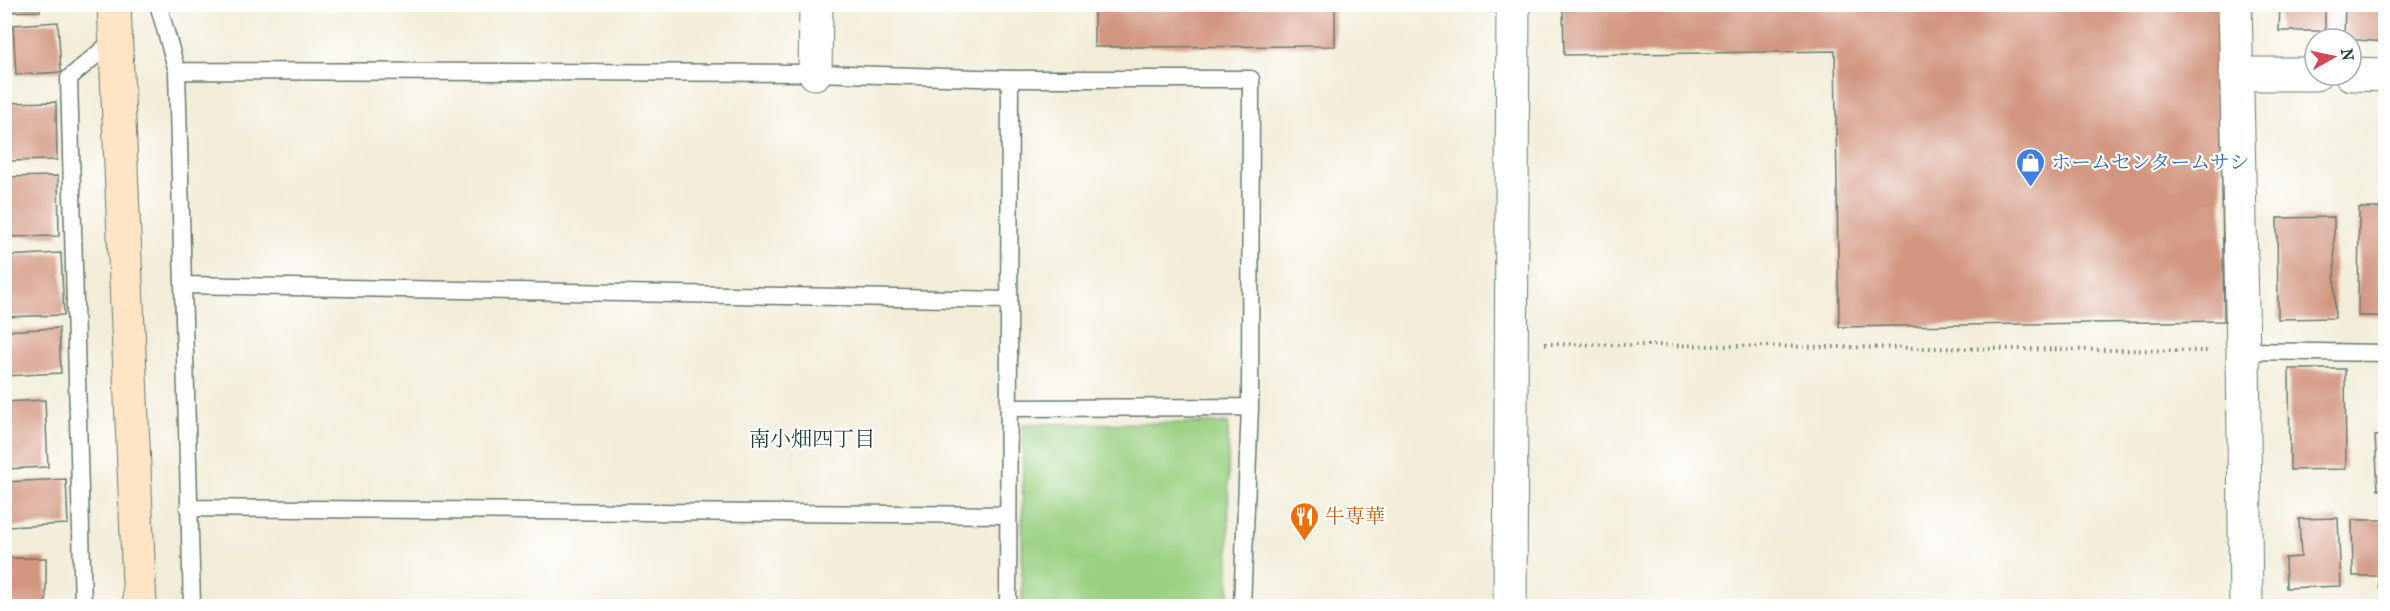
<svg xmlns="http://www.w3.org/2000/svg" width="2390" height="611" font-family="'IM FELL French Canon','Noto Serif JP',serif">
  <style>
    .green { fill: #9ad081; stroke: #5c865a; stroke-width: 1.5 }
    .building { fill: #d2957f }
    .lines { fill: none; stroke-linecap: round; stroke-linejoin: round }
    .lane-casing { stroke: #697b6d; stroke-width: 19 }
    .street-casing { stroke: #697b6d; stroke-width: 35 }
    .secondary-casing { stroke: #697b6d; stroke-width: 35 }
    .path { stroke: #697b6d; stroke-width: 4; stroke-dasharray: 1.5 4.5; stroke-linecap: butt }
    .lane { stroke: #fff; stroke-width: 16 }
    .street { stroke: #fff; stroke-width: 33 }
    .secondary { stroke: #ffe4c6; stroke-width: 33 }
    .labels { text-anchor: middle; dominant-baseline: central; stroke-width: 4.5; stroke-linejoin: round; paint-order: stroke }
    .shop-label { font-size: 20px; fill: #366cbe; stroke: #fff; text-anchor: start }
    .food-label { font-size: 20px; fill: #c56008; stroke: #fff; text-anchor: start }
    .neighbourhood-label { font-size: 21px; fill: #1f3d34; stroke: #fff }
  </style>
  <rect width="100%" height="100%" fill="#fff"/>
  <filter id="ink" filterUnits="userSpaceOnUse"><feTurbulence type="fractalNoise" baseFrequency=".0167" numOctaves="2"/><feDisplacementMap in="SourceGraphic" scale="12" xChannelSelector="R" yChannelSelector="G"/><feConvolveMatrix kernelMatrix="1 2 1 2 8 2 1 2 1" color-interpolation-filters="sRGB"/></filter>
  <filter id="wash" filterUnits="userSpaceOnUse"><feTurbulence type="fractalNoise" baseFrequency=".008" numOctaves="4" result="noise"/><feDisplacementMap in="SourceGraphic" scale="24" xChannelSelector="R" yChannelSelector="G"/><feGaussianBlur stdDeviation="1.35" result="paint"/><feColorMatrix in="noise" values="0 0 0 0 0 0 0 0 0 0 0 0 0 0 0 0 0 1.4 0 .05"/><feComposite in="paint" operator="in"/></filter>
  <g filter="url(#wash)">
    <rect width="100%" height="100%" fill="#f2edd8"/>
    <path class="green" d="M1228 423 1229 606H1022L1023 424Z"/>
    <g id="blocks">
      <path class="building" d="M4 4H39L40 11 4 12Z
        M1094 4H1335V46L1094 47Z
        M1563 4H2219L2224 321 1839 327 1835 51 1564 55Z
        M2280 4H2325V31H2279Z
        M2345 4H2386V42L2344 39Z
        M58 22 61 72 16 75 13 25Z
        M56 102 57 160 6 161 5 103Z
        M58 176 59 236 4 237V177Z
        M2359 208H2386V316H2358Z
        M2334 217 2335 318 2278 319 2277 218Z
        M61 253 64 315 4 317V256Z
        M59 328 61 373 4 376V331Z
        M2289 369H2345L2346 469 2290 470Z
        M2381 370H2386V429H2381Z
        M45 400 48 467 4 469V402Z
        M2375 436H2386V489L2378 490Z
        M66 479 68 524 5 527 4 482Z
        M2338 518 2341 586 2286 588 2285 558 2301 557 2299 519Z
        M2352 520H2386V587H2379V576H2353Z
        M4 558H46V606H4Z"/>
    </g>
  </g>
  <g filter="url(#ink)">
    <use href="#blocks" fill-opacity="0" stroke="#697b6d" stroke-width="1.5"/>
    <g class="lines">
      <defs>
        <path id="lane" d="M158 4 177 71 192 606
          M177 71 815 73 1010 79H1251L1250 407 1242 606
          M184 285 1009 300
          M2243 351 2386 353
          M1009 408 1250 407
          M188 508 1008 515
          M83 606 69 78 114 40
          M1008 606 1010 79"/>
        <path id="street" d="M2235 4 2243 351 2246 606
          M815 73 816 4
          M2236 74H2315
          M2351 74 2386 75
          M1510 606 1513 4"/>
        <path id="secondary" d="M114 4 140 606"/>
      </defs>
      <use href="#lane" class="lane-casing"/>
      <use href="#street" class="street-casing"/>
      <use href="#secondary" class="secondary-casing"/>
      <path class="path" d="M1545 344 2210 351"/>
      <use href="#lane" class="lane"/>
      <use href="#street" class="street"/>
      <use href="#secondary" class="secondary"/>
    </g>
  </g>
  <defs>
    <symbol id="shop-pin" viewBox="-11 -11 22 30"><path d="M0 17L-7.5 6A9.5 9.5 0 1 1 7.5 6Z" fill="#3f7fe0" stroke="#fff"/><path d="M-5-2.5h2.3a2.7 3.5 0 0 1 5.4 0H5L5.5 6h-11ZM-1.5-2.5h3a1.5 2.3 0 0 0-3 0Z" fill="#fff"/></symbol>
    <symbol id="restaurant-pin" viewBox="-11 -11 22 30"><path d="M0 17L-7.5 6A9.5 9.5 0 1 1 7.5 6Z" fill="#e8710a" stroke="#fff"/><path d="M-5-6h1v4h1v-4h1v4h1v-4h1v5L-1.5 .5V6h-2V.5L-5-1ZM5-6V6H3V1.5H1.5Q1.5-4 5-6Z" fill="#fff"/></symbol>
  </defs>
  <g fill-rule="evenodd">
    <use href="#shop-pin" x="2014" y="146" width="33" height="45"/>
    <use href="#restaurant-pin" x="1288" y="500" width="33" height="45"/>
  </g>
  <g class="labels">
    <g class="shop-label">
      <text x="2051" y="162">ホームセンタームサシ</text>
    </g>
    <g class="food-label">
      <text x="1325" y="516">牛専華</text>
    </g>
    <g class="neighbourhood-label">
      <text x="812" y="439">南小畑四丁目</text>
    </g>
  </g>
  <rect width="2390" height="611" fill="none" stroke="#fff" stroke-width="24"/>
  <g transform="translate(2333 57) rotate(81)"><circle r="28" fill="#ffffff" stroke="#a5b1ae" stroke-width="1.5"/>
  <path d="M0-4.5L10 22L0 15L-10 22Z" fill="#d1495b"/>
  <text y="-9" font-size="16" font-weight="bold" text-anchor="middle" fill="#1f3d34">N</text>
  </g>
</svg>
